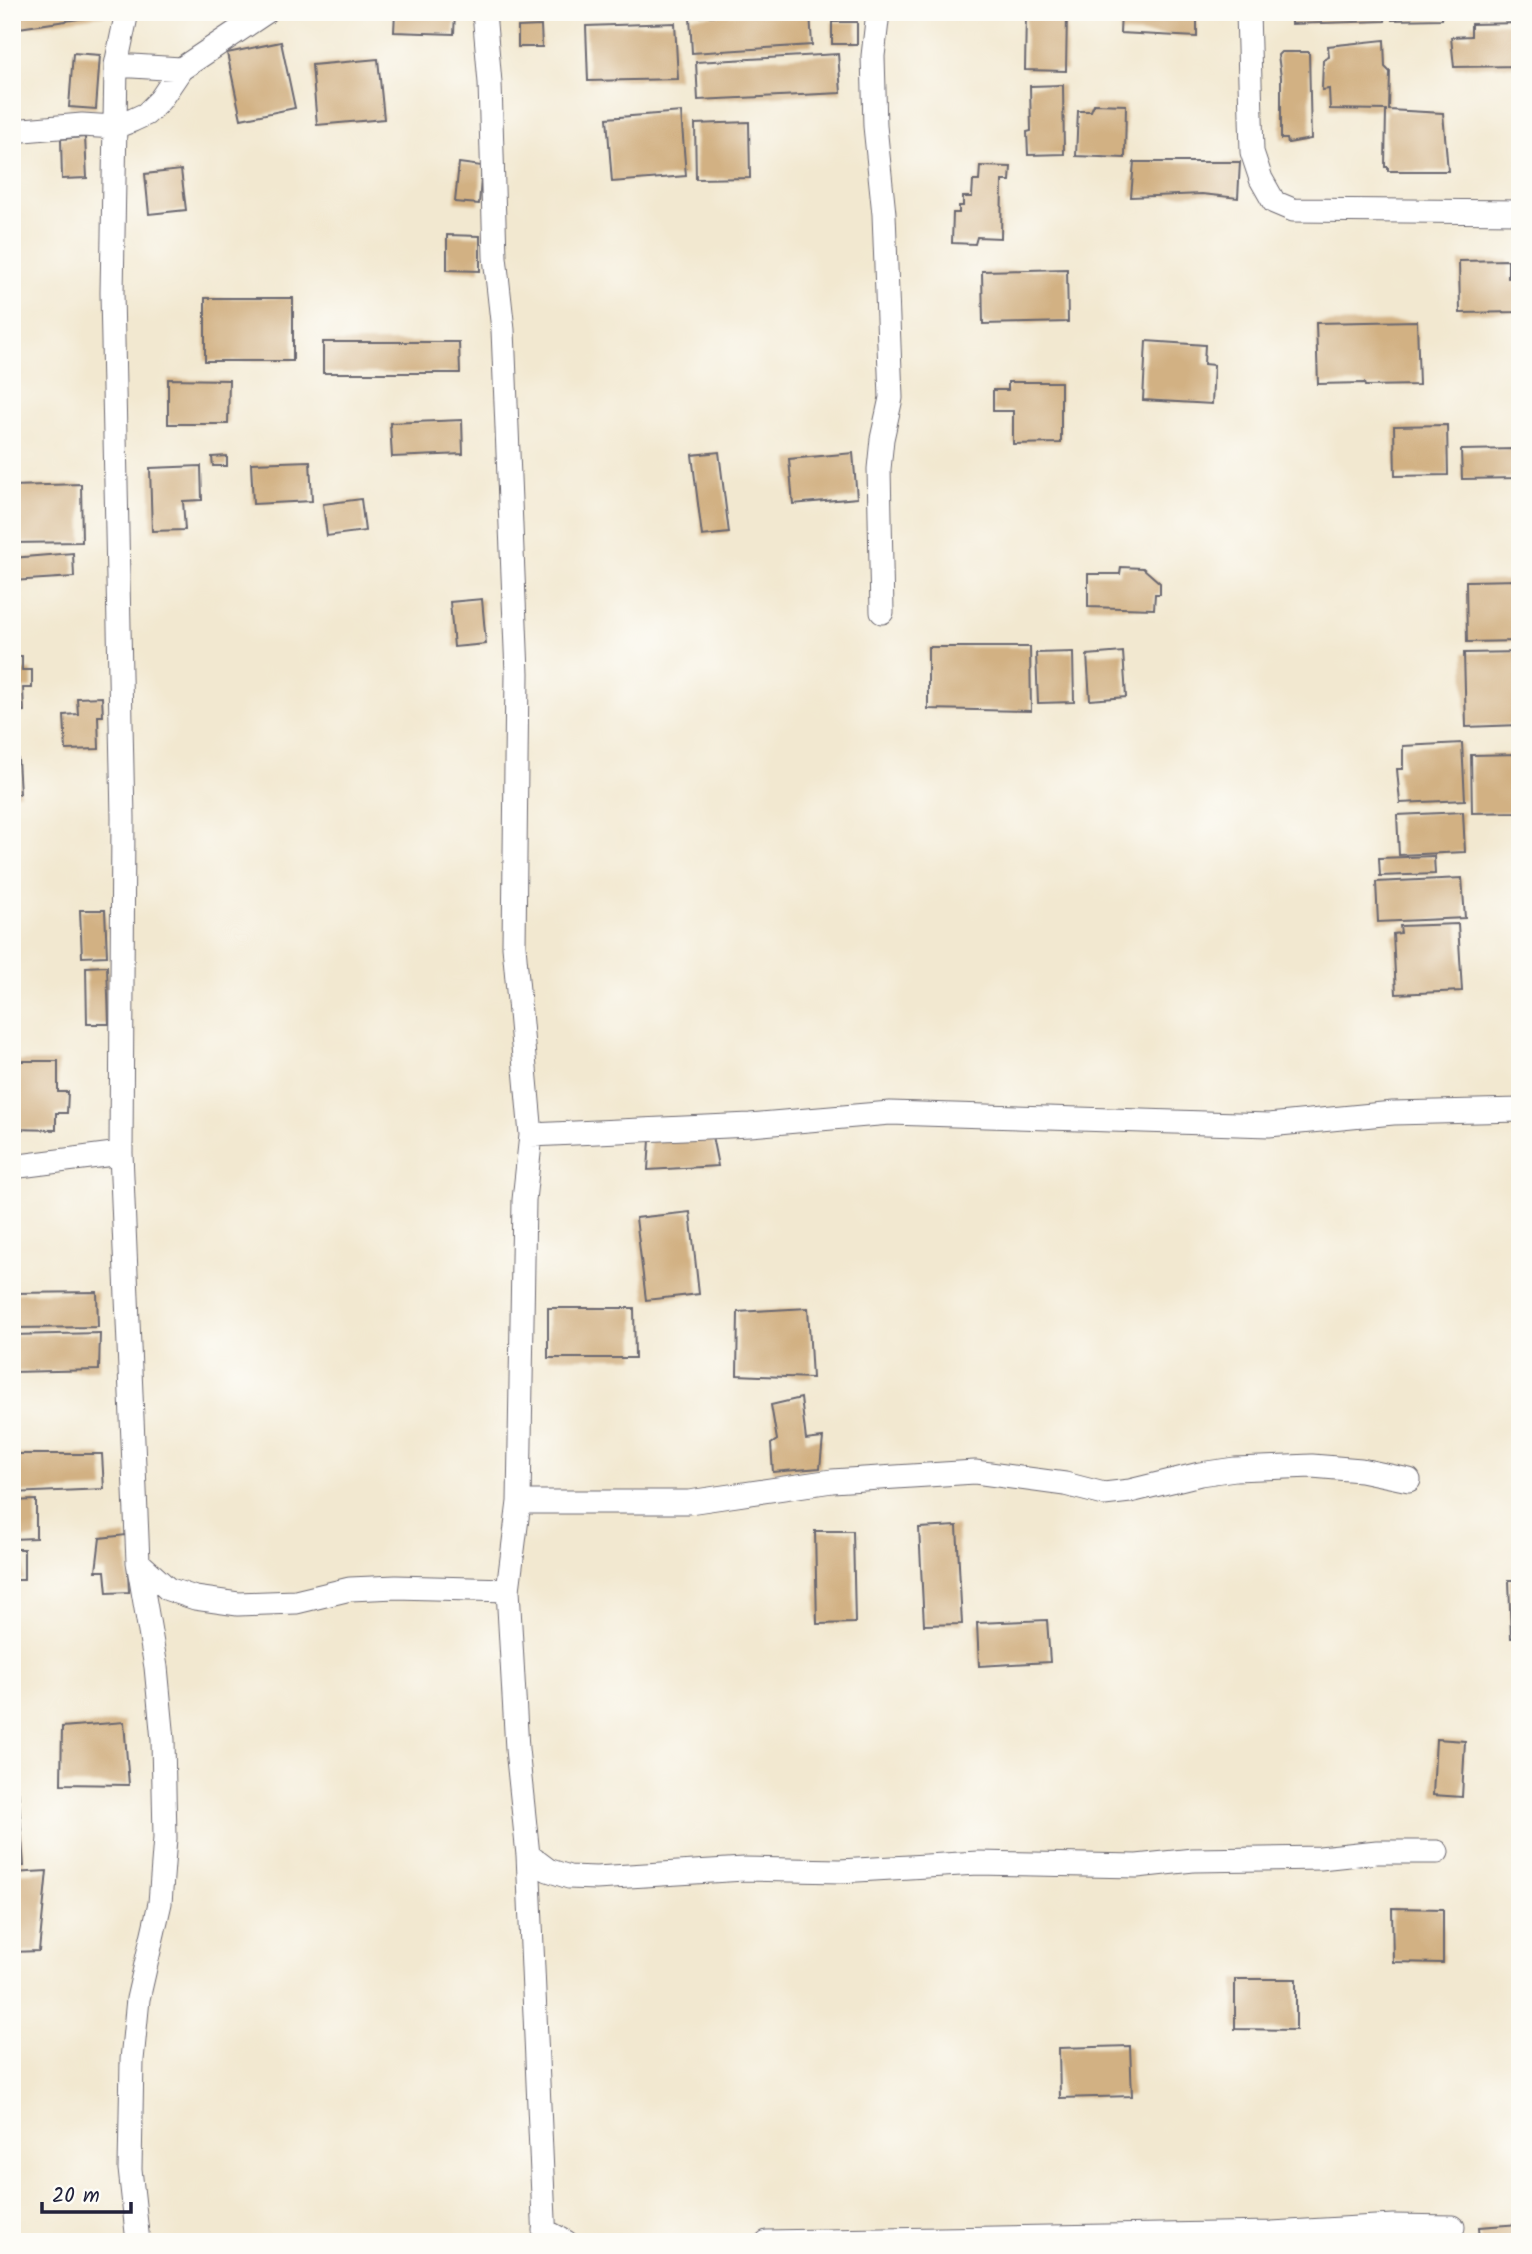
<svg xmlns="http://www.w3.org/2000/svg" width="1532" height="2254" font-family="Kalam,sans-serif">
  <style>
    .building { fill: #d2b183 }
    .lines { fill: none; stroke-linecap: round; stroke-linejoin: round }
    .street-casing { stroke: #6b676f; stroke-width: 25 }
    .street { stroke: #fff; stroke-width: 23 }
  </style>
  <rect width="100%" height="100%" fill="#fdfcf7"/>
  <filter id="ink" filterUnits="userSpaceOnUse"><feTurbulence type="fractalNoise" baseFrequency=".0143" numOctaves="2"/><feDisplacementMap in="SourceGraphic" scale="14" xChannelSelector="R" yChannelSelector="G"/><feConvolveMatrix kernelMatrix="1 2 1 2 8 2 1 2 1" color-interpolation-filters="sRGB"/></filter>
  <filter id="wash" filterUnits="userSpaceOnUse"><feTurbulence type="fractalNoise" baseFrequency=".00686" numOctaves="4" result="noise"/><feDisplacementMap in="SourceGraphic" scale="28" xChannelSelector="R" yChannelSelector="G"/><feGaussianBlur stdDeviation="1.57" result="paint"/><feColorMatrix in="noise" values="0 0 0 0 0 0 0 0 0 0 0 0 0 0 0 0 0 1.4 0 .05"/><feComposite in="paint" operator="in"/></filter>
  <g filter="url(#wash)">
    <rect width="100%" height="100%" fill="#f2e8d0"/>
    <g id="blocks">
      <path class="building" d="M12 12H106V15L12 29Z
        M395 12H455L454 34 394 32Z
        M770 12H810L812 45 692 53 690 17Z
        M1026 12H1067L1066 71 1025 70Z
        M1121 12H1197V37L1120 33Z
        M1285 12H1387L1385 21 1291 24V17H1285Z
        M1392 12H1442V19L1392 20Z
        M832 22H857V44H832Z
        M675 23 678 79 588 81 586 26Z
        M1520 23V66L1454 67 1451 37 1471 36V24Z
        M541 26 542 47H518V27Z
        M1384 40 1385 67 1390 72 1389 110 1443 113 1448 171H1388V167H1385L1386 110 1330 109 1329 89 1322 90 1323 60 1329 57 1328 46Z
        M281 42 295 108 241 119 227 53Z
        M1281 52H1309L1311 139 1288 143 1287 139H1281V77L1278 55Z
        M73 53 100 55 96 109 69 107Z
        M838 54 841 93 698 100 696 62Z
        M378 59 384 119 317 125 312 65Z
        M1063 85 1064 154 1028 155 1027 132 1031 131 1030 86Z
        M1094 104 1126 105 1125 158 1076 156 1078 111H1091Z
        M681 112 686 176 612 182 607 118Z
        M749 122 750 178 696 179 695 124Z
        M85 137 87 178 62 179 61 139Z
        M1134 162H1240L1238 198 1202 194 1131 197Z
        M459 163 482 166 479 204 455 202Z
        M980 166 1011 167 1010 181H1002L1001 238 977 237 975 244 952 243 953 213H959V206H963V197H972L973 181H979Z
        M181 170 186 210 149 214 145 174Z
        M447 235 480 236V271L447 270Z
        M1508 260V278L1519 277 1520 312 1460 313 1459 261Z
        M1067 269 1068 322 983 324 982 271Z
        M205 298H293V361H205Z
        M1417 321 1419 385 1365 386 1364 383 1318 384 1316 323Z
        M1146 341 1205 345 1204 364 1214 365 1212 404 1143 400Z
        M323 342H459L460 373H323Z
        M168 379 229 380 228 424H168Z
        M1008 382H1061V443L1013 444V411H993V390H1008Z
        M462 420 463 454 392 457 390 423Z
        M1447 425 1448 475 1395 476 1394 426Z
        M1517 449 1518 478 1462 479 1461 450Z
        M719 452 729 533 702 536 692 455Z
        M853 453 857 498 793 504 789 459Z
        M227 456V466H213L212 457Z
        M310 461 312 501 253 504 251 463Z
        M201 466 202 500 183 501 185 530 152 531 150 468Z
        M81 484 82 542 12 543V486Z
        M361 499 365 531 327 536 323 504Z
        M73 553 74 577 12 581V558Z
        M1121 567 1143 568 1160 583V594H1155L1154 609 1088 607V574H1120Z
        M1520 580V641L1467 642 1466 581Z
        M482 599 486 644 454 647 450 602Z
        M928 647H1030L1031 711 928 709Z
        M1073 652 1074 702 1038 703 1036 653Z
        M1123 652 1126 697 1090 700 1087 655Z
        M1520 652V725L1466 727 1464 653Z
        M12 656H22V670H32V688H23L24 711 12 712Z
        M102 697 103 716H98L99 749 66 750 64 715 78 714 77 698Z
        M1462 743 1465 800 1400 803 1397 769H1403V746Z
        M1520 754V812L1472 813 1471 755Z
        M12 759H18L20 794H12Z
        M1463 812 1465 852 1399 855 1397 815Z
        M1434 856 1435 874 1380 876 1379 858Z
        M1462 878 1465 918 1378 922 1376 882Z
        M80 910H105L107 956 82 957Z
        M1458 924 1462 991 1396 994 1393 934 1401 933 1400 926Z
        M107 966 109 1024H87L86 967Z
        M12 1061H58V1092H68L67 1113H56V1130L12 1129Z
        M712 1136 718 1166 648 1170 650 1140Z
        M690 1212 699 1294 646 1300 636 1218Z
        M97 1292 98 1327 12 1328V1293Z
        M548 1308H634L635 1358H548Z
        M808 1308 812 1378 737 1375 738 1312Z
        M100 1333 99 1370 12 1372V1335Z
        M801 1398 806 1440 823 1438 820 1468 773 1472 771 1444 777 1440 771 1405Z
        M12 1454H102L104 1489 12 1493Z
        M36 1500V1538L12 1539V1501Z
        M957 1526 962 1624 924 1625 919 1528Z
        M815 1531H853L855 1623 817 1624Z
        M126 1535 129 1592 107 1593 105 1571H96L100 1538Z
        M12 1549H24V1580H12Z
        M1509 1580H1520V1638H1511Z
        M1047 1620 1050 1662 979 1666 977 1623Z
        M124 1722 129 1785 61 1784 62 1727Z
        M1436 1739 1465 1741 1462 1797 1433 1795Z
        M18 1789 24 1866 12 1867V1790Z
        M47 1871 39 1951 12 1952V1873Z
        M1392 1908 1443 1909V1963L1393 1962Z
        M1235 1979H1296V2030L1235 2029Z
        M1130 2046 1132 2096 1060 2098 1059 2048Z
        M1520 2224V2242H1480L1479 2227Z"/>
    </g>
  </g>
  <g filter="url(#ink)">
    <use href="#blocks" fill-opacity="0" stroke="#6b676f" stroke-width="2"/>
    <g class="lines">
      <defs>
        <path id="street" d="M127 12 116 65 112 293 123 818 121 1153 138 1562 156 1667 163 1740 165 1838 160 1903 138 1999 132 2060 130 2169 138 2242
          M484 12 490 83 495 257 503 330 517 673 514 946 531 1135 524 1200 519 1502 508 1590 517 1749 528 1855 545 2242
          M878 12 873 56 875 126 884 214 891 398 882 439 879 469 882 612
          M1248 12 1252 152 1261 179 1274 202 1293 210 1520 212
          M116 65 181 69
          M12 131 82 125 115 127 133 120 146 114 160 100 181 69 266 12
          M531 1135 750 1125 890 1113 1269 1125 1393 1113 1520 1110
          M12 1167 121 1153
          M519 1502H689L832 1481 975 1472 1065 1484 1104 1494 1130 1491 1200 1474 1235 1469 1312 1466 1361 1470 1409 1480
          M138 1562 168 1589 195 1598 238 1604 296 1602 350 1589 396 1587 508 1590
          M528 1855 548 1870 569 1877 596 1878 744 1869 840 1871 978 1863 1137 1866 1193 1860 1320 1858 1377 1852H1437
          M544 2230 566 2242
          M767 2242 1272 2233 1393 2226 1453 2227"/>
      </defs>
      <use href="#street" class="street-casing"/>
      <use href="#street" class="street"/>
    </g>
  </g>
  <rect width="1532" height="2254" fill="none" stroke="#fdfcf7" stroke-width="42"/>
  <path d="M42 2202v10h89v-10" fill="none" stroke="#22223b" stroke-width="3.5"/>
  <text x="52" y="2202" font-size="21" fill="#22223b" stroke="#fdfcf7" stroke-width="5" paint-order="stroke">20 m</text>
</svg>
